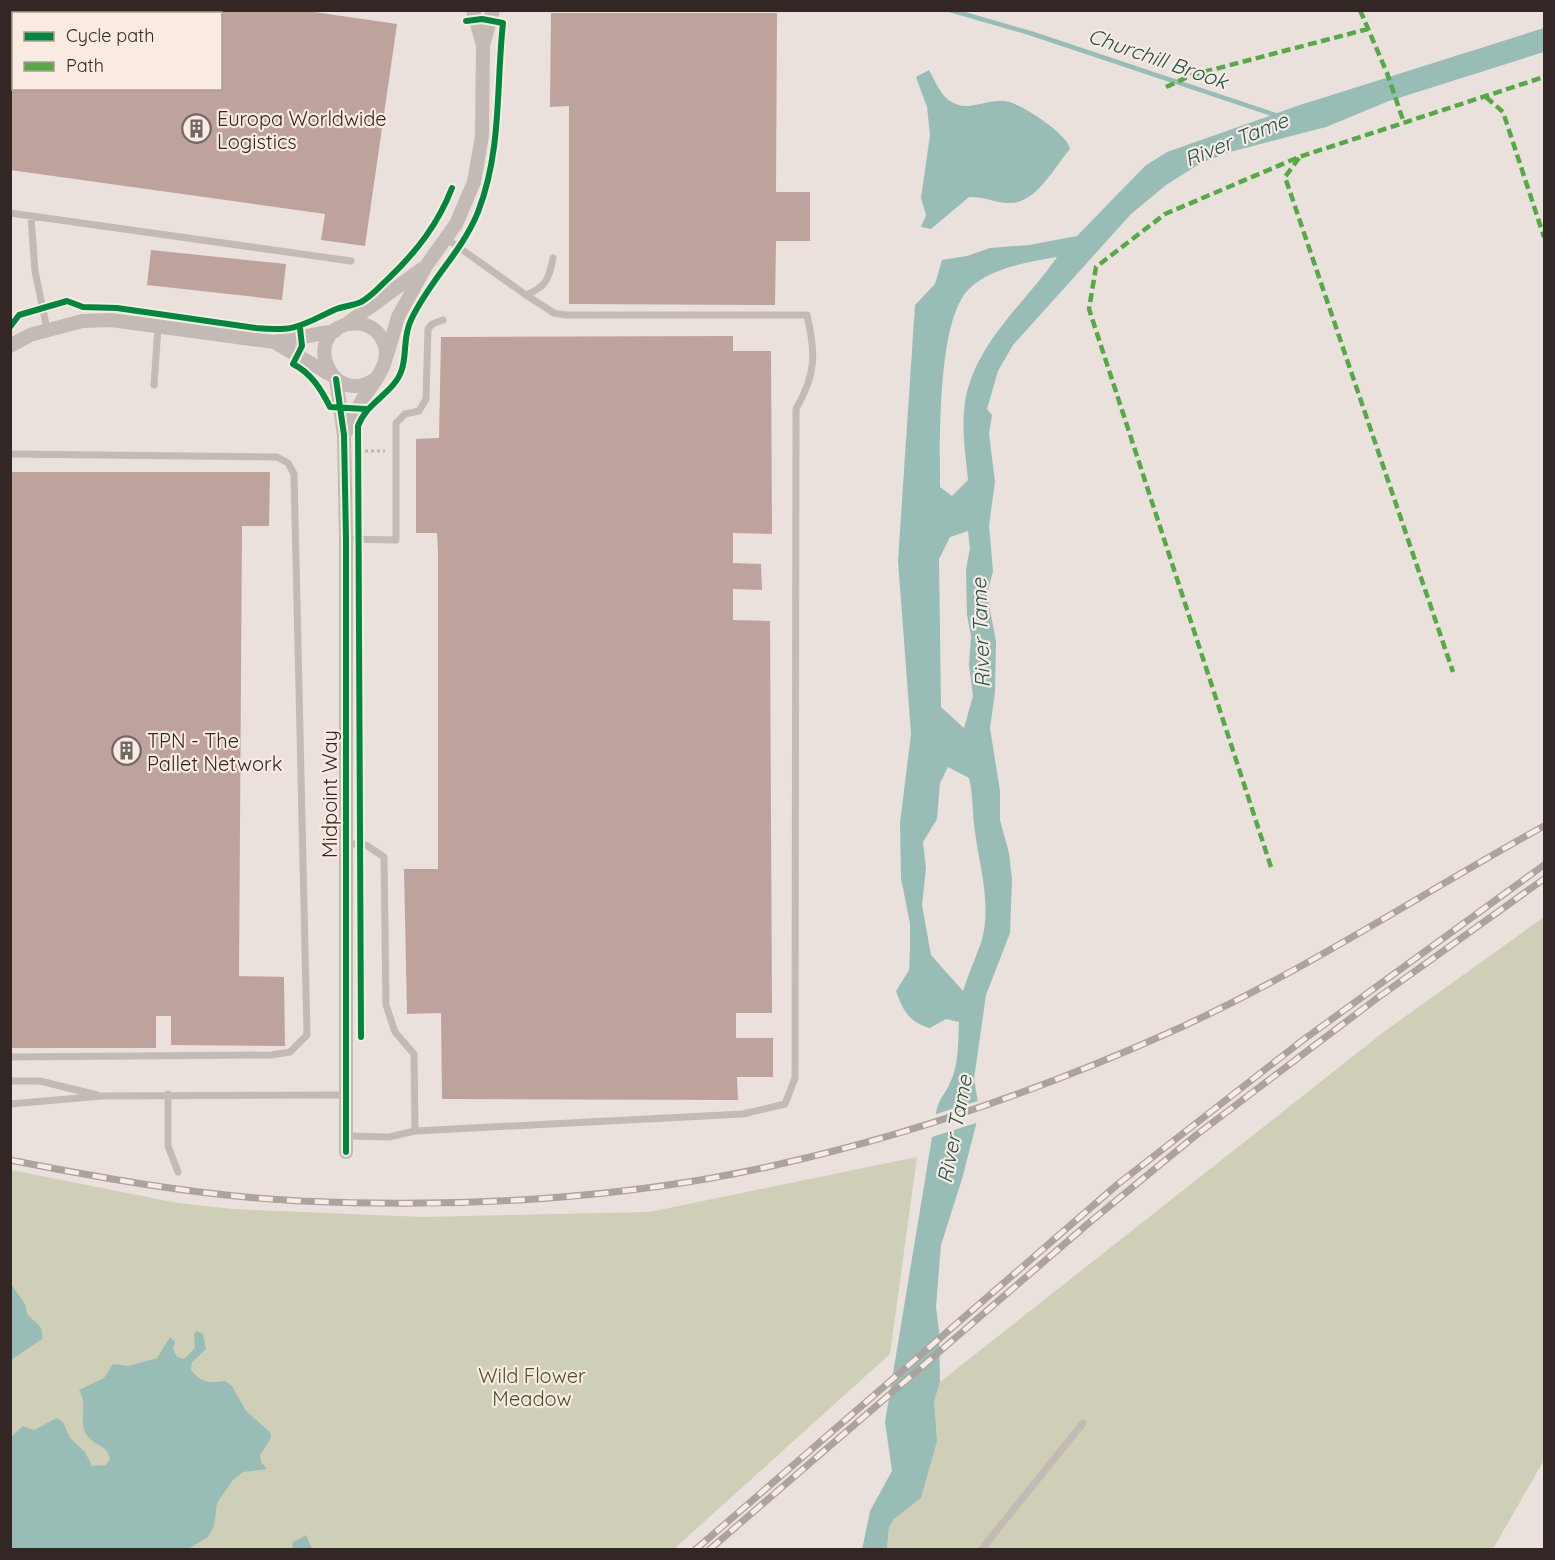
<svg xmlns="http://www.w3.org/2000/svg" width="1555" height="1560" font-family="Quicksand,sans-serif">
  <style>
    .green { fill: #cfceb6 }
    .water { fill: #98bdb6; fill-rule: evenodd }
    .pier { fill: #ebe1dc }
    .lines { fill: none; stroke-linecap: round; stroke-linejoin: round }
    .stream { stroke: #98bdb6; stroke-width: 4.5 }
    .building { fill: #bea29e }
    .path { stroke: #bcb2ae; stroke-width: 3; stroke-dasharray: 3 3; stroke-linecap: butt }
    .lane { stroke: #c3b9b5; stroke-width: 7 }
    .street { stroke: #c3b9b5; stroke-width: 14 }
    .rail-casing { stroke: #aba3a0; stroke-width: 7 }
    .rail { stroke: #f9eae2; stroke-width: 4.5; stroke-dasharray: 14; stroke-linecap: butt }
    .quiet { stroke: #54aa44; stroke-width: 4.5; stroke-dasharray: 9 4.5; stroke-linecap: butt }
    .cycleway-casing { stroke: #f9eae2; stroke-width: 10 }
    .cycleway { stroke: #00873e; stroke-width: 6 }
    .labels { text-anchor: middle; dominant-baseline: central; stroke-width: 4.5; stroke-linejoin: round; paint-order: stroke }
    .poi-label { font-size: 20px; fill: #332725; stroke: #f9eae2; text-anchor: start }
    .street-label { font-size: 20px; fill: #332725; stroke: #f9eae2 }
    .park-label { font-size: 20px; fill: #495129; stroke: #f9eae2 }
    .water-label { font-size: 21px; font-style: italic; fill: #1b544e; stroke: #f9eae2 }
  </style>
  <rect width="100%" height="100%" fill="#ebe1dc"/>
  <path class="green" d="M1544 917V1460L1493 1549 887 1550 889 1527 894 1519 921 1498 931 1460 934 1402 940 1382 1385 1031Z
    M917 1157 890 1354 674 1549 11 1550V1170L178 1203 232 1209 423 1217 649 1212Z"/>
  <path class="water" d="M1544 28V52L1389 101 1326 127 1230 152 1201 163 1166 185 1131 214 1013 345 998 371 987 409 992 415 989 434 995 482 989 525 993 571 987 595 996 641 995 692 990 728 1000 791V820L1009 853 1012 879 1010 933 986 995 974 1079 978 1102 976 1125 962 1179 941 1245 936 1307 939 1331 940 1382 934 1402 937 1441 921 1498 894 1519 889 1527 887 1549 862 1550 870 1511 892 1471 885 1422 936 1113C940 1095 944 1097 950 1083 959 1065 958 1042 959 1022L946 1019 930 1028C909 1022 903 1011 896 991L909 970 910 950V924L901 878 900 823 911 734 898 561 915 305 935 284 942 260 967 256 990 248 1029 245 1077 236 1145 166 1167 152 1300 105ZM1057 257C1024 305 969 348 964 411 962 434 966 458 968 480L952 496 940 487C940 442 937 323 968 290 990 268 1028 262 1057 257ZM968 531 970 548 966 569 967 615 971 636 969 665 973 696 964 728 941 707 939 559 950 537ZM948 767 969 778C973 794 972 808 974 824 978 863 993 903 981 943 975 959 968 975 963 991L931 955 922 905 926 868 923 842 937 819 940 783Z
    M929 70C934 79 941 96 950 101 967 113 986 99 1005 101 1019 102 1069 135 1070 149 1055 166 1038 201 1012 203 998 204 984 196 969 197L931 229 921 227 926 215 921 198 930 135 927 107 916 77Z
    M11 1284 25 1304 27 1314C35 1323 44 1325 42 1339L11 1360Z
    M197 1331 203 1334 206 1349 192 1362 191 1370C203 1384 208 1383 225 1381L232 1386 246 1411 270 1432 271 1438 260 1455 261 1462 267 1469 243 1472 232 1481 217 1503 214 1526 208 1537 188 1549H11L10 1438 23 1426 34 1430 57 1418 63 1422 70 1438 85 1452 92 1466 106 1465 110 1459C107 1443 91 1446 85 1432 79 1417 88 1403 79 1390L104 1378 113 1364 128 1366 157 1358 170 1337 175 1342 173 1349 177 1357 184 1359 195 1348 194 1333Z
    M306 1535 312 1549H293L292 1543Z"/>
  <path class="pier" d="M981 1100 979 1122 929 1138 933 1115Z"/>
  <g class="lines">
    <path class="stream" d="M950 10 1030 33 1281 117"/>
  </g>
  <path class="building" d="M18 10H300L397 24 365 246 321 240 325 214 10 170 12 51 14 88H220V14H18Z
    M551 13H777L776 192H810V241H776L775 305 569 304V106L550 107Z
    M151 250 286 264 282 300 147 285Z
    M733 336V351H771L772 534 733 533V563L761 564 762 590 733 589V620L770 621 772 1013H736V1038H773V1077H737L738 1100 442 1099 441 1013 407 1014 404 869H438V552L437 533H416V439L439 438 441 337Z
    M10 472H270L269 526H242L239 976 284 977 285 1046 171 1045V1016H156V1048H10Z"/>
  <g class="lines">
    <path class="path" d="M359 451H385"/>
    <path class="lane" d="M10 213 351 261
      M31 217 35 271 47 329
      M447 239 526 295C546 287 549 279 553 258
      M154 385 158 327
      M10 454 277 457 288 463 294 474 307 1035 290 1052 271 1055 10 1057
      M346 539 396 540V423L405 414 419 411 426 399 428 329 432 324 443 320
      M345 843 366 845 384 857 386 1005 395 1032 414 1054 415 1131
      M10 1081H40L97 1095
      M168 1094V1146L178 1172
      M10 1104 102 1096 345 1095
      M346 1136 389 1137 415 1131 743 1114 785 1104 795 1078 796 409C816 374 816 354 807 315H566L554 313 526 295
      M981 1550 1083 1423"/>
    <path class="street" d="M473 10 483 45
      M348 323 422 269
      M274 342 331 375
      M10 346 30 335 82 321 111 320 274 342 335 331
      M387 355 398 317 426 266 456 224 474 182 482 136 483 45 493 10
      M336 379 344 435 346 539V1152
      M344 435C350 424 355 413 361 402 374 380 399 358 378 333 371 325 359 322 348 324 300 335 333 412 378 377"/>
    <defs>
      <path id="rail" d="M10 1160C106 1179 202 1196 300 1201 455 1208 624 1200 776 1165 914 1134 1046 1088 1175 1030 1303 972 1421 894 1544 826
        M695 1550 1118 1184 1303 1040 1544 865
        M709 1550 1090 1222 1195 1136 1376 999 1544 879"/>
    </defs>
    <use href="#rail" class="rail-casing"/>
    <use href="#rail" class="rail"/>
    <path class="quiet" d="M1360 10 1387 73 1404 123
      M1166 87 1192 75 1368 29
      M1486 97 1503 112 1544 237
      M1299 158 1285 177 1453 672
      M1271 867 1089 309 1096 267 1165 214 1299 157 1544 77"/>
    <defs>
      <path id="cycleway" d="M10 327 19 315 67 301 83 307 117 308 256 328C295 332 300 326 334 310 343 306 352 306 361 302 372 296 380 286 389 278 417 251 438 224 452 188
        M300 328 302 346 293 364C311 373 321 389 330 407L366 409
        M336 379 344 435 346 539V1152
        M361 1037 358 426C367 401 395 393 402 369 407 352 403 336 411 320 429 281 462 252 478 212 502 150 496 87 503 23L482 19 466 21"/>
    </defs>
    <use href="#cycleway" class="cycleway-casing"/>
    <use href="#cycleway" class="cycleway"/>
  </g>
  <defs>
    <symbol id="building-ring" viewBox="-11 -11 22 22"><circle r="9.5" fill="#f9eae2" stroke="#736865" stroke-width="1.5"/><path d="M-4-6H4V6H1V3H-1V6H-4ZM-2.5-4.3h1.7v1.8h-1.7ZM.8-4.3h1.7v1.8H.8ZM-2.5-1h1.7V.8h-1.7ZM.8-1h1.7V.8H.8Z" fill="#736865"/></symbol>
  </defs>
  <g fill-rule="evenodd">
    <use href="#building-ring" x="180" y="112" width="33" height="33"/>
    <use href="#building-ring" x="110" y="734" width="33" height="33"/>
  </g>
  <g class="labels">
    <g class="poi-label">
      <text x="217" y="118">Europa Worldwide<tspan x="217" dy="23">Logistics</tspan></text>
      <text x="147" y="740">TPN - The<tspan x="147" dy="23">Pallet Network</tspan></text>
    </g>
    <g class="street-label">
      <text transform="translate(329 794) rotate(-90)">Midpoint Way</text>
    </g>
    <g class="park-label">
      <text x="532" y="1375">Wild Flower<tspan x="532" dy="23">Meadow</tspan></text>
    </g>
    <g class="water-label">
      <text transform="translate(1158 58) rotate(19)">Churchill Brook</text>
      <text transform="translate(1236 139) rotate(-22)">River Tame</text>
      <text transform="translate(980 633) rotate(-92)">River Tame</text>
      <text transform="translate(954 1129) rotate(-79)">River Tame</text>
    </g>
  </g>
  <rect width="1555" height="1560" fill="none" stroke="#332725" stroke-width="24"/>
  <rect x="12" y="12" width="210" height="78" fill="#f9eae2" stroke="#aa9c96" stroke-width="1.5"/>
  <rect x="24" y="32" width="30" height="9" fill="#00873e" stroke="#aa9c96" stroke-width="1.5"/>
  <text x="66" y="42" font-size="18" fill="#332725">Cycle path</text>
  <rect x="24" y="62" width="30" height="9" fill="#54aa44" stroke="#aa9c96" stroke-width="1.5"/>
  <text x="66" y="72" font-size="18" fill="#332725">Path</text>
</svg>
